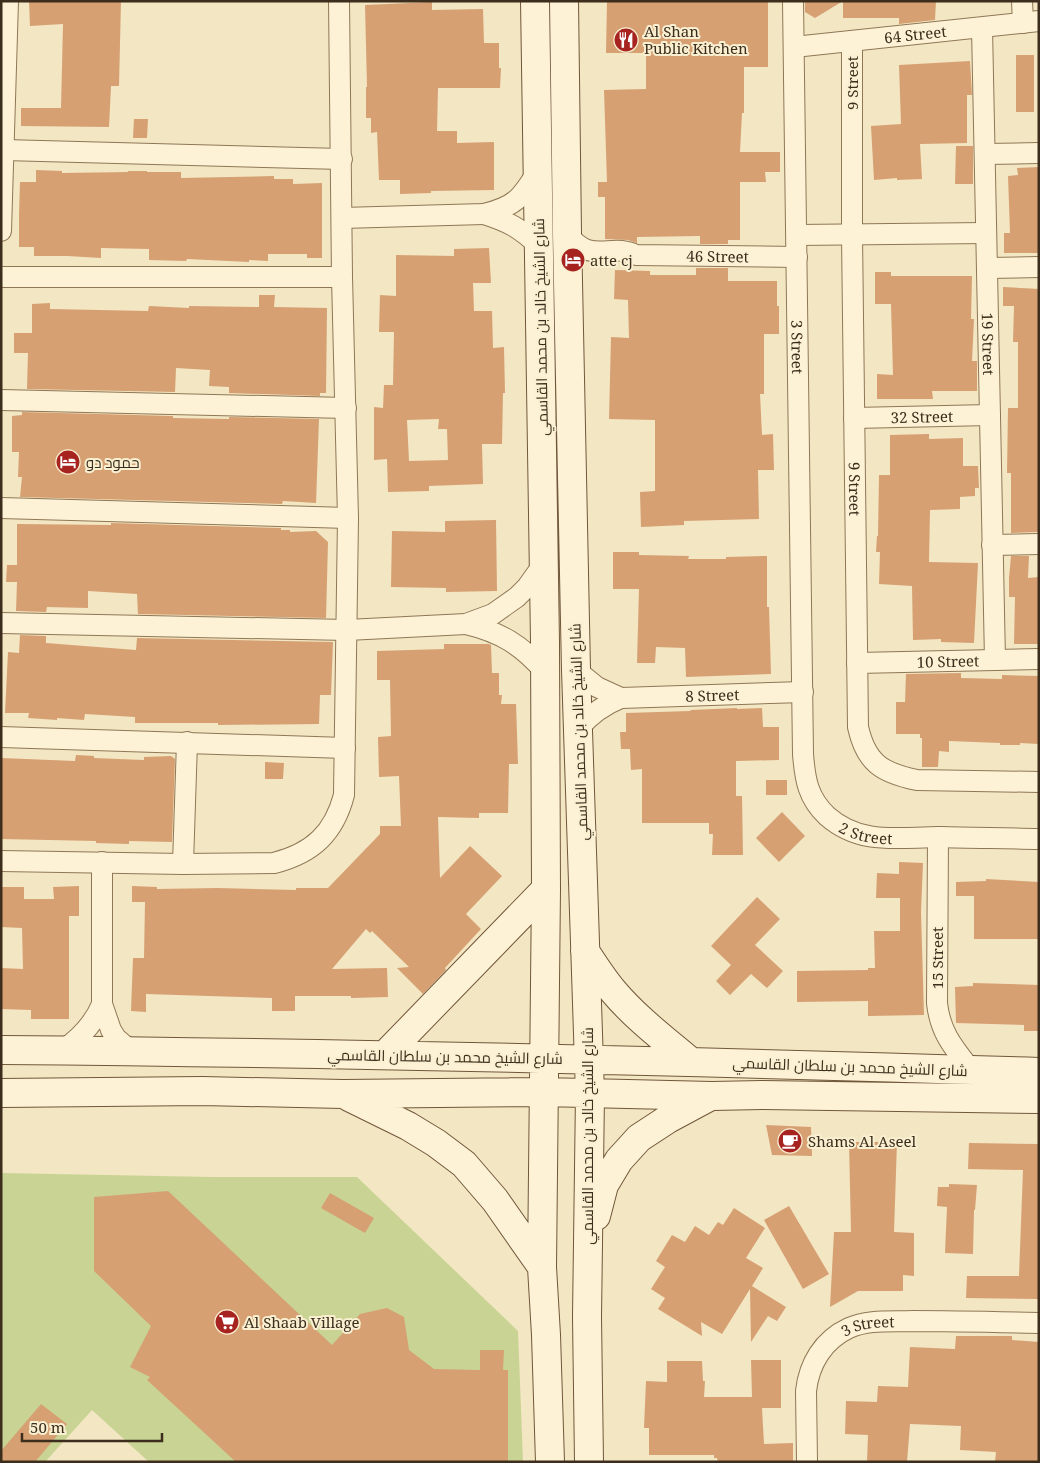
<svg xmlns="http://www.w3.org/2000/svg" width="1040" height="1463" font-family="'Noto Serif',Cairo,serif">
  <style>
    .green { fill: #c9d394 }
    .building { fill: #d6a073; fill-rule: evenodd }
    .lines { fill: none; stroke-linecap: round; stroke-linejoin: round }
    .minor-casing { stroke: #8f7756; stroke-width: 22 }
    .secondary-casing { stroke: #71573a; stroke-width: 30 }
    .minor { stroke: #fdf2d6; stroke-width: 20 }
    .secondary { stroke: #fdf2d6; stroke-width: 28 }
    .labels { text-anchor: middle; dominant-baseline: central; stroke-width: 4; stroke-linejoin: round; paint-order: stroke }
    .poi-label { font-size: 15px; fill: #3d2d1c; stroke: #f9f0d2; text-anchor: start }
    .street-label { font-size: 15px; fill: #3d2d1c; stroke: #f9f0d2 }
  </style>
  <rect width="100%" height="100%" fill="#f3e6c2"/>
  <path class="green" d="M1 1173 211 1177H357L518 1331 523 1462H149L92 1410 45 1462H1Z"/>
  <path class="building" d="M29 1H121L119 86H111L109 127 21 126V108H61L63 24 30 26Z
    M607 1H768V67H744V113H742L740 152H780V172H765L766 182H740V240H728V244H700V236L637 237V243L628 240 605 239V197H598V182H607L604 90 646 89V53H606Z
    M805 1H843L815 18 805 12Z
    M843 1H936L935 20 899 24V18H843Z
    M432 2V10L483 9 484 43H499V68H501L500 88H438L437 131H457V143L494 142V190L431 191V193L400 194V180H379L377 132 371 133V118H366V87H367L365 5Z
    M1016 55H1034V112H1016Z
    M970 61 972 95H967V143L920 144 922 179 897 180V178L874 180 871 126 901 124 899 65Z
    M134 119H148L147 138H133Z
    M956 146H973V184H955Z
    M1039 167V253H1004V233H1010L1008 176 1018 175 1017 168Z
    M36 170 62 171V173L128 172V171H147V172H181V178L274 176V179H293V184L322 183V258H307V254H268V261L249 260V262L187 259 186 261 149 260V249L101 248V258L67 256H34V247H19V214L20 182H36Z
    M489 248 491 283H473L474 311H492L493 348 504 347 505 393H503L502 444H482L483 484 429 486V491L388 492 387 459 374 460V407L383 408 384 385H393L394 332H379L380 295 396 296V255L454 256V249ZM439 419 438 429H447L448 460 409 461 407 420Z
    M696 268H728V281H777V306H779V334H764V394H760L762 435 773 434 774 470H758L759 519 684 521V525L641 527 640 492 655 491V420L609 419 611 337 629 338 628 300 614 299 615 270 650 271V275H696Z
    M875 272H891V276H972L971 319H974L972 361H977V391H932L933 399H877V374L893 375 891 304H875Z
    M1003 287 1039 289V532L1011 533V473H1007L1008 408H1018V342H1013L1014 306H1003Z
    M259 295H275L274 307 327 308 326 393H320V396L229 393V387L209 386 210 370 176 368 175 392 27 389 28 353H14V333H32V304L50 303V309L148 311 149 306 189 308V306L259 307Z
    M22 412 173 416V418L229 419V417L319 419 316 503 283 501 282 504 20 497 22 477H18L19 452H12V416L22 415Z
    M929 434V439L963 438V466H978L979 488H975V496L960 497V509L930 510 929 562 978 563 974 643 941 642V639L913 640 912 586 879 584 880 552H876L877 536H878L879 475H890V435Z
    M496 520 497 591 446 592V588L391 587 392 531 445 532V521Z
    M111 523 281 528V530H290V532L316 531 328 542 326 618 138 614 137 594 88 591V608L47 607 46 612 16 611 17 582H6L7 565H17V524L111 525Z
    M613 552H639V555L689 556 688 559H726V557L767 556V607H769L771 674 686 677 685 648 656 647 655 663H637L639 589H613Z
    M1011 556H1029L1028 578 1039 577V644H1014L1015 597H1009V578Z
    M20 635 46 636V643L136 650 137 638 333 642 331 695H320L319 724 218 725V723H135V717L85 714 84 720 57 718V720L28 718 29 713H5L8 652 19 653Z
    M444 644H489L491 645 492 673H499V695H502L501 704H516L518 764H509L508 813H479V818L438 817 440 878 470 846 502 876 466 914 481 929 445 968 446 970 423 994 397 968 409 967 372 931 370 933 366 929 332 969 387 968 388 997 351 998V996H295V1011H272V998L146 994V1012L131 1011 133 958H144L145 902H132V886L157 887V889L218 888 296 890V888H328L380 834V826H401L399 776 379 777 378 737 391 736 390 680H377V651L444 649Z
    M961 673V678L1002 679V675L1039 676V744L1020 743V745H1000V743L949 741V752L939 751 938 767H922V738H920V734H896V702H905L906 674Z
    M737 708V709L762 708 763 727H779V760L736 761V796H742L743 855H712L713 834H709V823H642V769L631 770 630 749H621L620 732H626V713L690 711 691 710Z
    M76 755 94 756V758L144 760V757L171 756 175 759 172 842 129 841V844L96 843V841L1 839V758L75 761Z
    M265 762 284 763 283 779H265Z
    M766 780H787V795H766Z
    M782 812 805 836 779 862 756 838Z
    M899 862 923 863 921 912 924 1015 868 1016V1001L797 1002V971L868 970V968H875L874 931H900V898H876L877 873 899 874Z
    M986 879 1039 882V939H974V896H956V882L986 881Z
    M79 886V916H69V1019H31V1010L1 1009V968L23 969 22 928 1 927V887H24V899H54L53 887Z
    M757 897 780 919 755 945 783 971 767 988 751 974 730 995 716 981 731 965 711 946Z
    M973 983 1039 985V1031H1024V1025L956 1023 955 987 973 986Z
    M766 1125 811 1127 812 1156 772 1155Z
    M849 1142H897L894 1232 914 1233V1276L903 1275V1291H858L830 1307 834 1232H851Z
    M969 1143 1039 1144V1299L966 1298 967 1276H1019L1023 1170 968 1169Z
    M949 1184 977 1185 975 1210H974L973 1254 945 1253 947 1207 937 1206 938 1187H949Z
    M168 1191 332 1345 360 1314 387 1308 404 1317 409 1350 434 1369 480 1370V1350H504L503 1370H508V1462H236L147 1380 150 1377 130 1367 151 1326 94 1271V1197Z
    M330 1193 374 1218 365 1233 321 1208Z
    M789 1206 829 1274 803 1289 764 1220Z
    M734 1208 765 1228 746 1258 763 1268 752 1286 786 1307 777 1321 768 1316 751 1342 750 1289 722 1334 701 1322 702 1336 658 1309 665 1298 651 1289 665 1267 656 1261 672 1235 685 1242 695 1226 709 1235 718 1222 723 1225Z
    M956 1336H1012V1340L1039 1342V1462H995L996 1452 960 1450 961 1426 910 1424 907 1462H867L868 1435 845 1434 846 1401 877 1402 878 1386 908 1387 910 1347 955 1349Z
    M751 1360H781V1408H762L764 1444 793 1443V1462H718L717 1458H714V1455H649V1428H644L646 1381 667 1382V1361H702L703 1381H705L704 1397H752Z
    M41 1404 67 1424 35 1462H1V1451Z"/>
  <g class="lines">
    <defs>
      <g id="minor">
        <path id="s1" d="M793 1 803 754C805 780 808 798 827 816 861 846 899 837 940 837 973 838 1006 838 1039 839"/>
        <path d="M1022 1 1023 23"/>
        <path id="s2" d="M982 28 995 660"/>
        <path id="s3" d="M852 41V235L858 727C866 763 882 773 917 780L1039 782"/>
        <path id="s4" d="M794 47 1039 21"/>
        <path d="M4 150 342 159"/>
        <path d="M985 154 1039 153"/>
        <path d="M484 214C509 222 520 228 539 246"/>
        <path d="M342 218 484 214C516 206 521 198 538 171"/>
        <path d="M1 231 8 1"/>
        <path id="s5" d="M567 233C590 266 611 242 636 255L797 257"/>
        <path d="M797 235 986 233"/>
        <path d="M987 268 1039 267"/>
        <path d="M1 277H342"/>
        <path d="M1 400 346 408"/>
        <path id="s6" d="M854 418 990 415"/>
        <path d="M1 508 348 518"/>
        <path d="M992 545 1039 544"/>
        <path d="M1 623 347 630 466 624 493 614 517 597 527 587 544 563"/>
        <path d="M466 624C500 632 522 645 545 672"/>
        <path id="s7" d="M857 663 1039 659"/>
        <path d="M576 670 597 687 621 698"/>
        <path id="s8" d="M578 729C590 715 603 705 621 698L803 692"/>
        <path d="M1 737 345 748"/>
        <path d="M938 837 937 1003C940 1032 953 1047 971 1070"/>
        <path d="M1 861 183 864 274 863C313 853 334 833 344 795L348 518 342 277 339 1"/>
        <path d="M102 862V1004L111 1030 116 1038 130 1050"/>
        <path d="M183 864 187 742"/>
        <path d="M63 1050C80 1038 94 1024 102 1004"/>
        <path id="s9" d="M807 1462 806 1391C809 1364 823 1340 849 1328 869 1319 892 1322 913 1321 955 1321 997 1322 1039 1323"/>
      </g>
      <path id="secondary" d="M535 1 545 642 546 889 542 1267 546 1335 550 1462
        M564 1 567 233 576 670 590 1094 587 1317 589 1462
        M585 951C594 965 603 979 614 992 637 1019 665 1040 691 1062
        M1 1050C347 1053 693 1061 1039 1072
        M385 1055 546 889
        M1 1093 202 1091 343 1094 543 1092 712 1096 762 1095 1039 1099
        M349 1097 408 1126 436 1143 464 1164 495 1200 542 1267
        M596 1216 604 1185 619 1160 639 1138 668 1119 709 1097"/>
    </defs>
    <use href="#minor" class="minor-casing"/>
    <use href="#secondary" class="secondary-casing"/>
    <use href="#minor" class="minor"/>
    <use href="#secondary" class="secondary"/>
  </g>
  <defs>
    <symbol id="restaurant-disc" viewBox="-11 -11 22 22"><circle r="9.5" fill="#a6231f" stroke="#f9f0d2"/><path d="M-5-6h1v4h1v-4h1v4h1v-4h1v5L-1.5 .5V6h-2V.5L-5-1ZM5-6V6H3V1.5H1.5Q1.5-4 5-6Z" fill="#fff"/></symbol>
    <symbol id="hotel-disc" viewBox="-11 -11 22 22"><circle r="9.5" fill="#a6231f" stroke="#f9f0d2"/><path d="M-6-4.5h1.5V1H6V5H4.5V3h-9V5H-6ZM-4 0a1.8 1.8 0 1 1 3.6 0ZM.5 0V-2.5h3Q6-2.5 6 0Z" fill="#fff"/></symbol>
    <symbol id="cafe-disc" viewBox="-11 -11 22 22"><circle r="9.5" fill="#a6231f" stroke="#f9f0d2"/><path d="M-5.5-4.5H6V0H3Q3 3.5 0 3.5H-2.5Q-5.5 3.5-5.5 0ZM3-3.2v2h1.7v-2ZM-6 4.5H4V6H-6Z" fill="#fff"/></symbol>
    <symbol id="supermarket-disc" viewBox="-11 -11 22 22"><circle r="9.5" fill="#a6231f" stroke="#f9f0d2"/><path d="M-6-5.5h2.5l.6 2H6L4.5 2H-2.5L-4.4-4H-6ZM-1.5 3.2a1.3 1.3 0 1 0 .1 0ZM3 3.2a1.3 1.3 0 1 0 .1 0Z" fill="#fff"/></symbol>
  </defs>
  <g fill-rule="evenodd">
    <use href="#restaurant-disc" x="612" y="26" width="28" height="28"/>
    <use href="#hotel-disc" x="559" y="246" width="28" height="28"/>
    <use href="#hotel-disc" x="54" y="448" width="28" height="28"/>
    <use href="#cafe-disc" x="776" y="1127" width="28" height="28"/>
    <use href="#supermarket-disc" x="213" y="1308" width="28" height="28"/>
  </g>
  <g class="labels">
    <g class="poi-label">
      <text x="644" y="31">Al Shan<tspan x="644" dy="17">Public Kitchen</tspan></text>
      <text x="590" y="260">atte cj</text>
      <text x="86" y="462">حمود دو</text>
      <text x="808" y="1141">Shams Al Aseel</text>
      <text x="244" y="1322">Al Shaab Village</text>
    </g>
    <g class="street-label">
      <text stroke="none"><textPath href="#s4" startOffset="122">64 Street</textPath></text>
      <text transform="translate(852 83) rotate(-90)">9 Street</text>
      <text stroke="none"><textPath href="#s5" startOffset="158">46 Street</textPath></text>
      <text transform="translate(540 327) rotate(-91)">شارع الشيخ خالد بن محمد القاسمي</text>
      <text stroke="none"><textPath href="#s2" startOffset="316">19 Street</textPath></text>
      <text stroke="none"><textPath href="#s1" startOffset="346">3 Street</textPath></text>
      <text stroke="none"><textPath href="#s6" startOffset="68">32 Street</textPath></text>
      <text stroke="none"><textPath href="#s3" startOffset="448">9 Street</textPath></text>
      <text stroke="none"><textPath href="#s7" startOffset="91">10 Street</textPath></text>
      <text stroke="none"><textPath href="#s8" startOffset="145">8 Street</textPath></text>
      <text transform="translate(578 732) rotate(-92)">شارع الشيخ خالد بن محمد القاسمي</text>
      <text stroke="none"><textPath href="#s1" startOffset="865">2 Street</textPath></text>
      <text transform="translate(937 958) rotate(-90)">15 Street</text>
      <text transform="translate(445 1056) rotate(1)">شارع الشيخ محمد بن سلطان القاسمي</text>
      <text transform="translate(850 1066) rotate(2)">شارع الشيخ محمد بن سلطان القاسمي</text>
      <text transform="translate(587 1136) rotate(-90)">شارع الشيخ خالد بن محمد القاسمي</text>
      <text stroke="none"><textPath href="#s9" startOffset="170">3 Street</textPath></text>
    </g>
  </g>
  <rect width="1040" height="1463" fill="none" stroke="#3d2d1c" stroke-width="5"/>
  <path d="M22 1433v8h140v-8" fill="none" stroke="#3d2d1c" stroke-width="2.5"/>
  <text x="30" y="1433" font-size="15" fill="#3d2d1c" stroke="#f9f0d2" stroke-width="4" paint-order="stroke">50 m</text>
</svg>
